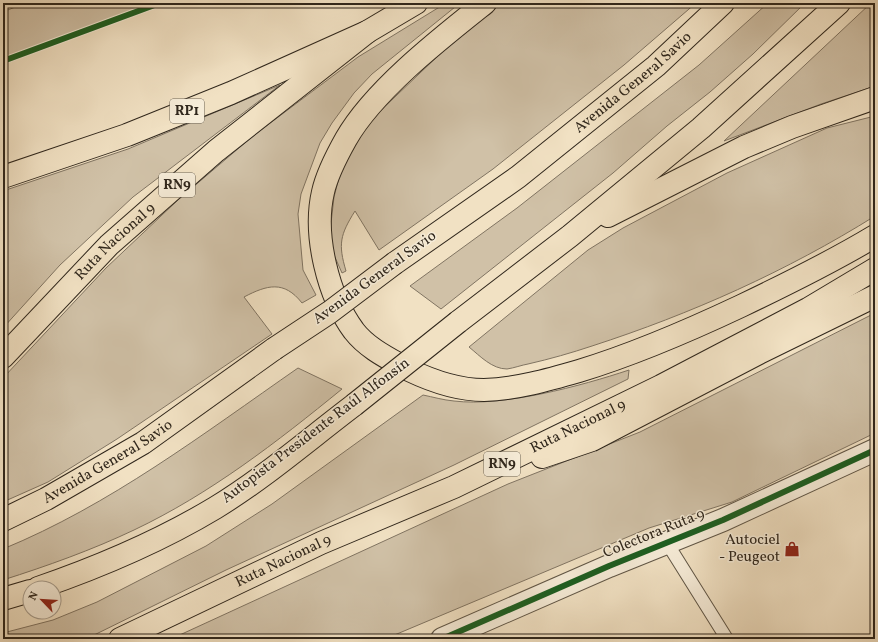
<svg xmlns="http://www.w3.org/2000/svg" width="878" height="642" font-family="Vollkorn,serif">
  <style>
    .green { fill: #d0c1a7; stroke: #807462 }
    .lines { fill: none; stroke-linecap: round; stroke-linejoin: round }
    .service-casing { stroke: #605646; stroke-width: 14 }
    .tertiary-casing { stroke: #605646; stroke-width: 24 }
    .motorway-casing { stroke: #30271c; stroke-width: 24 }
    .service { stroke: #f6ecd8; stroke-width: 12 }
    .tertiary { stroke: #f6ecd8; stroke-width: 22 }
    .motorway { stroke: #f1e1c3; stroke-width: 22 }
    .motorway-bridge-casing { stroke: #30271c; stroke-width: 24; stroke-linecap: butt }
    .motorway-bridge { stroke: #f1e1c3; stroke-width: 22 }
    .cycleway-casing { stroke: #f6ecd8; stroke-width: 8 }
    .cycleway { stroke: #1b5e20; stroke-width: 6 }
    .labels { text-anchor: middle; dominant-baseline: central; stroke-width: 3; stroke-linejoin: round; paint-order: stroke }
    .shield { fill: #f6ecd8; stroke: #6b6254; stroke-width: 1 }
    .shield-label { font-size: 14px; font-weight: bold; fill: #30271c }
    .street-label { font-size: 15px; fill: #30271c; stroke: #f6ecd8 }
    .poi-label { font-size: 15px; fill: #30271c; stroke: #f6ecd8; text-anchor: end }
  </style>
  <rect width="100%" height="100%" fill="#f1e1c3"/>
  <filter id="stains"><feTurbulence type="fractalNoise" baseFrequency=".005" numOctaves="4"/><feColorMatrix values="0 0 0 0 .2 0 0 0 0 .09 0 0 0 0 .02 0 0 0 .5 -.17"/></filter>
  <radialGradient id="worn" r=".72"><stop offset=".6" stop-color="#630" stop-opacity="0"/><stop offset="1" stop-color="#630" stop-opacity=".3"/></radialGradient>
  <path class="green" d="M25 3H160L3 61V12Z
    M446 3H460L372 74 354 93 332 123 320 143 301 194 298 214 303 270 316 295 302 303C284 280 267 285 244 297L272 334 117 439 48 482 3 502V378L106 268 179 199 253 136 358 57Z
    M502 3H696L624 65 493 169 379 250 355 211C340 235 338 244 346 271L342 273 334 255 330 232 334 197 344 158 374 117 442 52Z
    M768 3H805L753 54 710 92 667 126 613 173 441 309 410 286 517 208 699 65Z
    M871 3H875V86L821 104 724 141Z
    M280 85 133 197 60 265 3 328V191L128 149Z
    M875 116V216C787 271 691 314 592 346 571 353 550 359 528 364 522 365 514 368 507 369 492 369 480 356 469 347L588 250 623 228 727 173 827 128Z
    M875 313V433L732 502 649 528 385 639H171L508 484 640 432Z
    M298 368 342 389C277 442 210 494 134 530 92 550 47 566 3 580V549C110 505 203 434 298 368Z
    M629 370 628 379 454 465 226 570 86 639H3V633L53 620 97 602 206 546 272 504 423 395C433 397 443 400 454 401 503 407 581 386 629 370Z"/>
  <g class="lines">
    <defs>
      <path id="service" d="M667 543 727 639"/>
      <path id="tertiary" d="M442 639 609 566 723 520 875 450"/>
      <g id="motorway">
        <path d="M485 3C441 38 374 90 346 139 337 155 327 174 323 192 313 235 328 296 354 331 368 349 390 359 409 370 432 381 458 390 484 390 516 389 548 380 579 371 635 354 688 331 741 306 787 284 832 262 875 236"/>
        <path d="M3 177 127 135 231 93 367 32 416 3"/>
        <path d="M608 216 744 147 792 127 875 98"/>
        <path id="s1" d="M395 263 518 177 656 66 723 3"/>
        <path d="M458 322 570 236 701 128 839 3"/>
        <path id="s2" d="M3 357 109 245 216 151 367 32"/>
        <path d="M542 457 592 440 759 353 875 296"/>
        <path id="s3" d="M3 520 46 499 143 443 274 349"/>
        <path d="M38 588C99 567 160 541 215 508 264 478 308 440 354 405"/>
        <path d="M3 599 30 591"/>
        <path id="s4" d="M120 639 321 543 454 487 661 386 808 309 875 269"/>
      </g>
    </defs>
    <use href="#service" class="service-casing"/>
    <use href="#tertiary" class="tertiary-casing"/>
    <use href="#motorway" class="motorway-casing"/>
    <use href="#service" class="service"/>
    <use href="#tertiary" class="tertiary"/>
    <use href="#motorway" class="motorway"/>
    <defs>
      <path id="motorway-bridge" d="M274 349 330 312 395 263
        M354 405 458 322"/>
    </defs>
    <use href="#motorway-bridge" class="motorway-bridge-casing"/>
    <use href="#motorway-bridge" class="motorway-bridge"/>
    <defs>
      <path id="cycleway" d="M3 61 160 3
        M442 639 609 566 723 520 875 450"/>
    </defs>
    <use href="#cycleway" class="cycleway-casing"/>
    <use href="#cycleway" class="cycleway"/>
  </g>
  <defs>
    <symbol id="shop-bare" viewBox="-9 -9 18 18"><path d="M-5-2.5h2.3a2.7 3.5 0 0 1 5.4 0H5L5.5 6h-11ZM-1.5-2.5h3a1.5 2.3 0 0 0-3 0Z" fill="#8f2418" stroke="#f6ecd8" stroke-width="2.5" paint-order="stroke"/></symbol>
  </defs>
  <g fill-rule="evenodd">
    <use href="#shop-bare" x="781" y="538" width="22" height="22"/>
  </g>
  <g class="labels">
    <g class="shield">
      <rect x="170" y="99" width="34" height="24" rx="3"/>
      <rect x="159" y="173" width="36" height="24" rx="3"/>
      <rect x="484" y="452" width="36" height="24" rx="3"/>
    </g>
    <g class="shield-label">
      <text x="187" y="111">RP1</text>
      <text x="177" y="185">RN9</text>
      <text x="502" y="464">RN9</text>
    </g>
    <g class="street-label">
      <text stroke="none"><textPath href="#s1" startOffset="299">Avenida General Savio</textPath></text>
      <text stroke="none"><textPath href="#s2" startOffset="161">Ruta Nacional 9</textPath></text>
      <text transform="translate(375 278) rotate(-36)">Avenida General Savio</text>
      <text stroke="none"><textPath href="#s4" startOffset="505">Ruta Nacional 9</textPath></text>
      <text transform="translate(316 431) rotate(-37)">Autopista Presidente Raúl Alfonsín</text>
      <text stroke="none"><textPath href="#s3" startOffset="120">Avenida General Savio</textPath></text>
      <text transform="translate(654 534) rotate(-22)">Colectora Ruta 9</text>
      <text stroke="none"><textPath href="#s4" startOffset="181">Ruta Nacional 9</textPath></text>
    </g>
    <g class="poi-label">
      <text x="780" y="540">Autociel<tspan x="780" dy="17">- Peugeot</tspan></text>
    </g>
  </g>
  <rect width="878" height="642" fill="none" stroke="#f1e1c3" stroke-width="16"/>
  <rect x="4" y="4" width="870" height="634" fill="none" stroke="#30271c" stroke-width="2"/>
  <rect x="8" y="8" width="862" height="626" fill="none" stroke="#30271c"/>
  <g transform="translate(42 600) rotate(295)"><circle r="19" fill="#f6ecd8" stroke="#a79d8d"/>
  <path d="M0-3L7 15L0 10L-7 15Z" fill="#8f2418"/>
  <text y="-6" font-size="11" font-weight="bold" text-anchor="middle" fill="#30271c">N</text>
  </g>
  <rect width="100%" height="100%" filter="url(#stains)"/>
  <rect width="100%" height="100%" fill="url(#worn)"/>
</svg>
